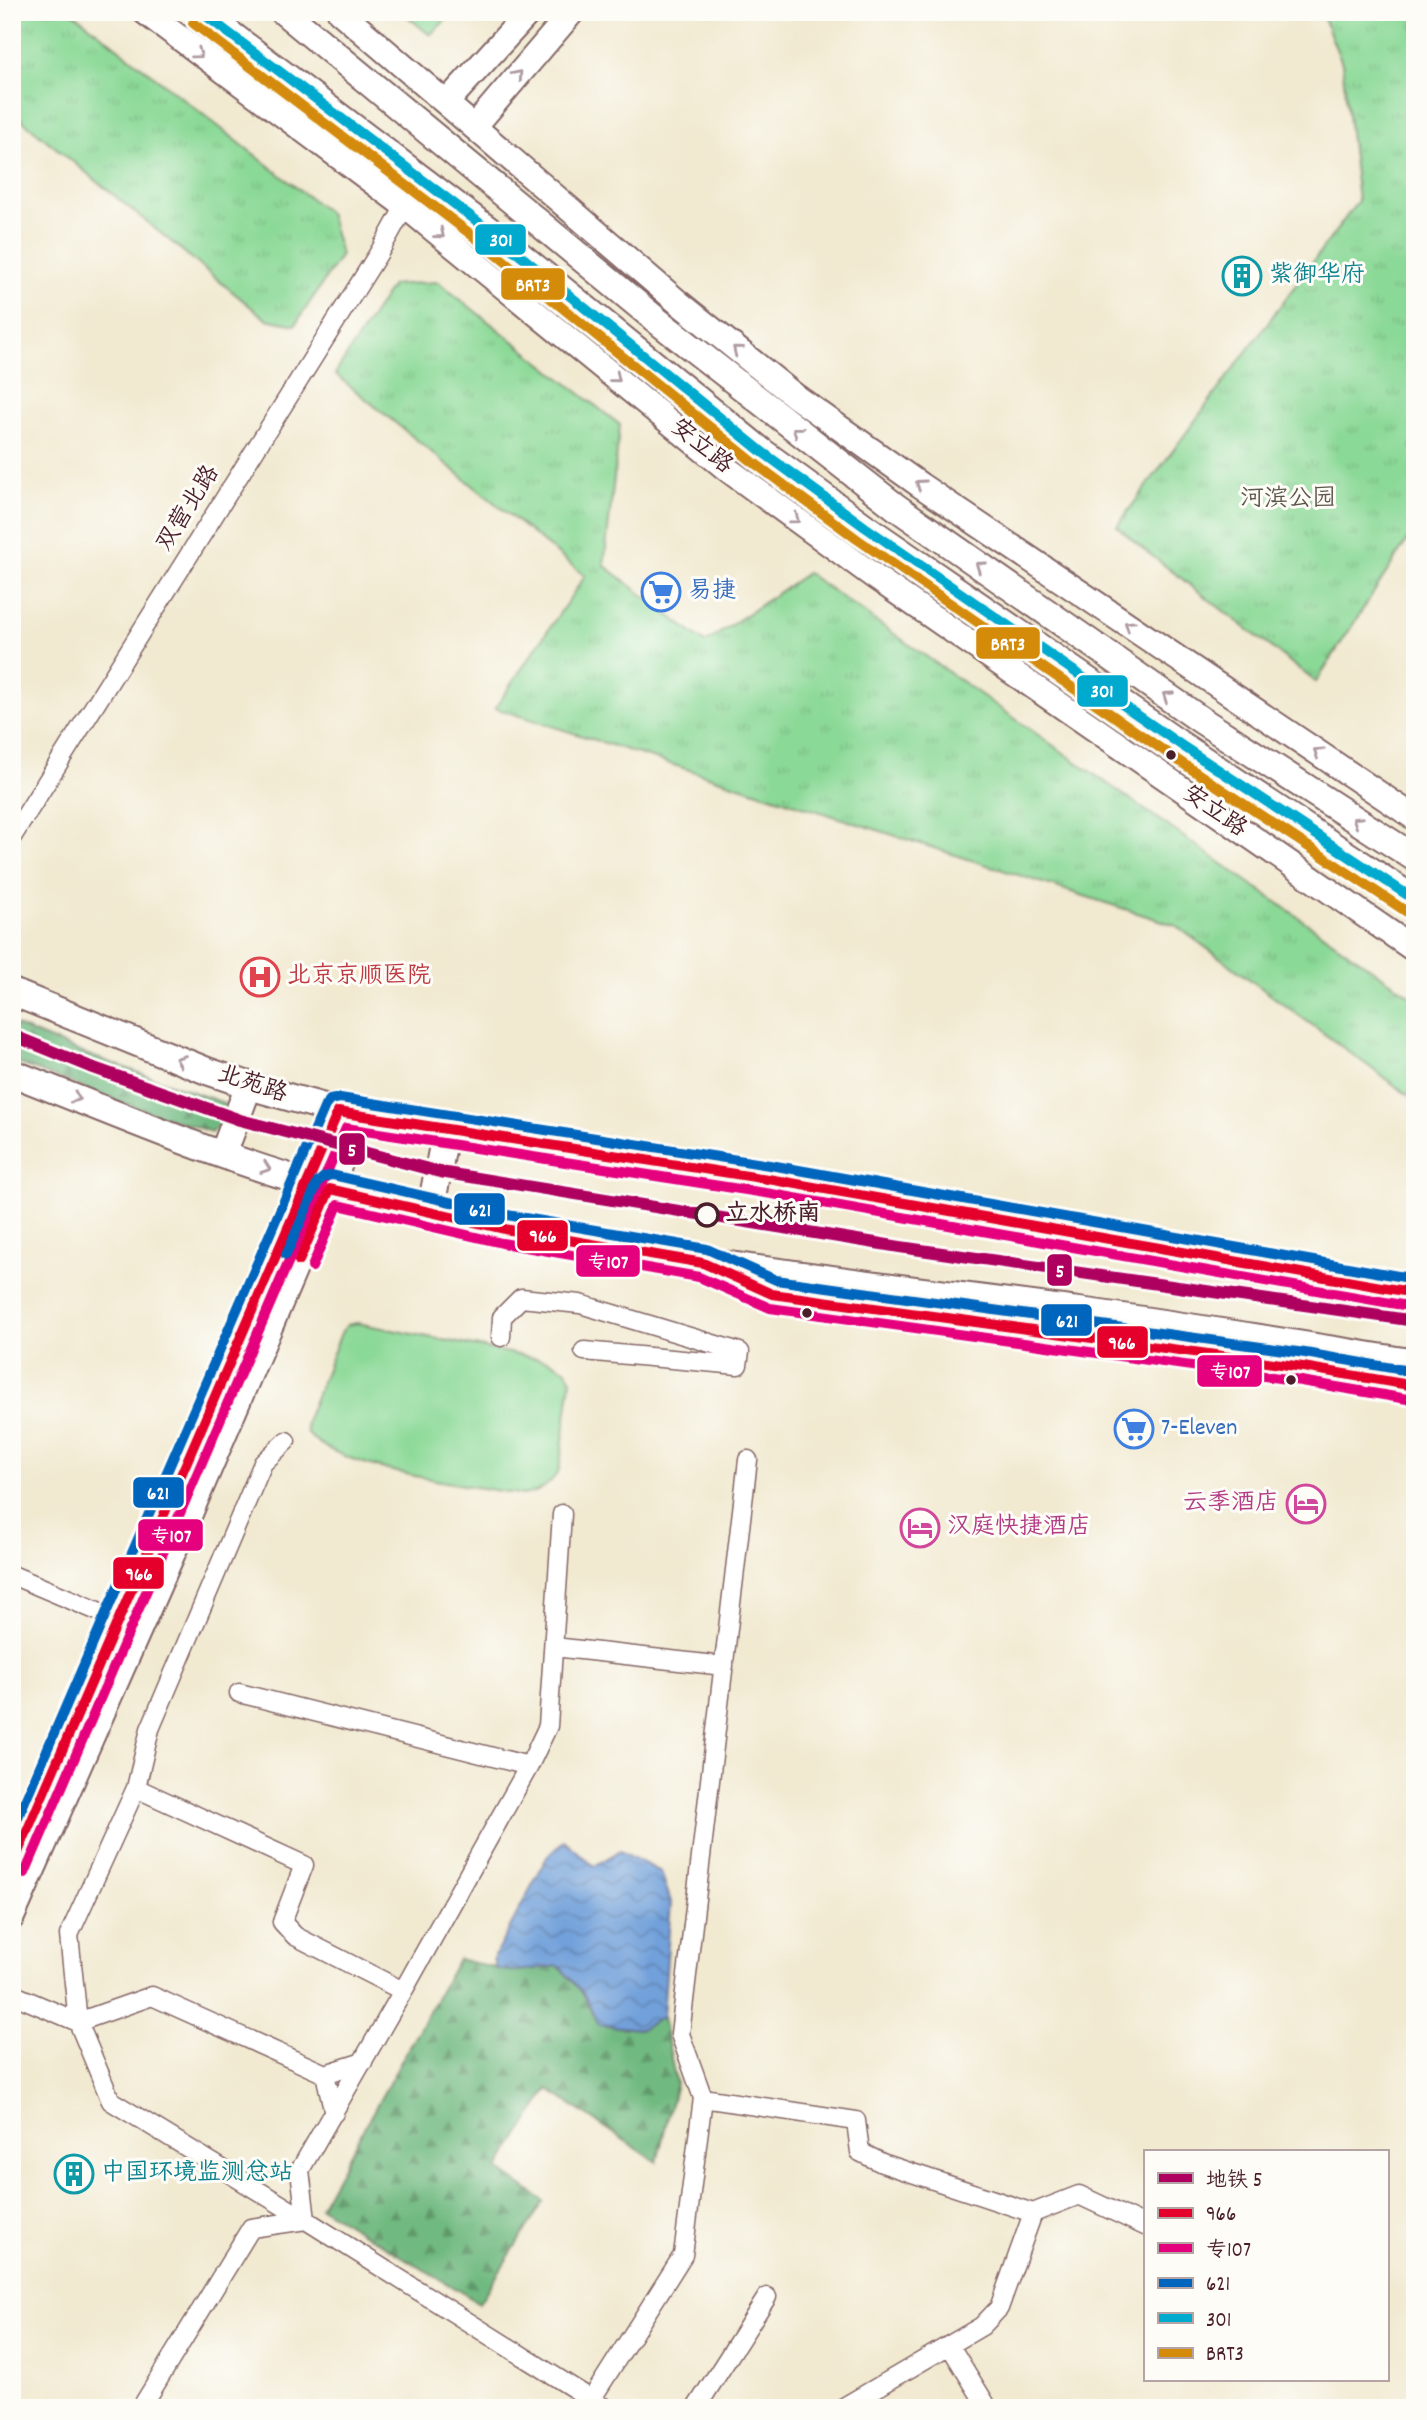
<svg xmlns="http://www.w3.org/2000/svg" width="1427" height="2420" font-family="Dekko,'LXGW WenKai TC',sans-serif">
  <style>
    .green { fill: #8bd997; stroke: #6a7c61; stroke-width: 2 }
    .forest { fill: url(#forest-firs); stroke: #5d6c56; stroke-width: 2 }
    .park { fill: url(#park-tufts); stroke: #6a7c61; stroke-width: 2 }
    .water { fill: url(#water-waves); stroke: #5e6082; stroke-width: 2 }
    .lines { fill: none; stroke-linecap: round; stroke-linejoin: round }
    .street-casing { stroke: #846665; stroke-width: 21 }
    .secondary-casing { stroke: #846665; stroke-width: 28 }
    .primary-casing { stroke: #846665; stroke-width: 30 }
    .street { stroke: #fff; stroke-width: 18 }
    .secondary { stroke: #fff; stroke-width: 24 }
    .primary { stroke: #fff; stroke-width: 26 }
    .bus-1-casing { stroke: #fdfcf7; stroke-width: 16 }
    .bus-2-casing { stroke: #fdfcf7; stroke-width: 16 }
    .bus-3-casing { stroke: #fdfcf7; stroke-width: 16 }
    .bus-4-casing { stroke: #fdfcf7; stroke-width: 16 }
    .bus-5-casing { stroke: #fdfcf7; stroke-width: 16 }
    .bus-1 { stroke: #e4002b; stroke-width: 10 }
    .bus-2 { stroke: #e5007d; stroke-width: 10 }
    .bus-3 { stroke: #0065bd; stroke-width: 10 }
    .bus-4 { stroke: #00a9ce; stroke-width: 10 }
    .bus-5 { stroke: #d48b09; stroke-width: 10 }
    .metro-1-casing { stroke: #fdfcf7; stroke-width: 18 }
    .metro-1 { stroke: #ae005f; stroke-width: 12 }
    .oneway { stroke: #ae9aa0 }
    .bus-dot { fill: #4a1f2b; stroke: #fdfcf7; stroke-width: 2.5 }
    .stop-dot { fill: #fdfcf7; stroke: #4a1f2b; stroke-width: 3.5 }
    .labels { text-anchor: middle; dominant-baseline: central; stroke-width: 6; stroke-linejoin: round; paint-order: stroke }
    .culture-label { font-size: 24px; fill: #0d838f; stroke: #fdfcf7; text-anchor: start }
    .street-label { font-size: 24px; fill: #4a1f2b; stroke: #fdfcf7 }
    .park-label { font-size: 24px; fill: #5e574b; stroke: #fdfcf7 }
    .shop-label { font-size: 24px; fill: #366cbe; stroke: #fdfcf7; text-anchor: start }
    .health-label { font-size: 24px; fill: #be3a42; stroke: #fdfcf7; text-anchor: start }
    .stop-label { font-size: 24px; font-weight: bold; fill: #4a1f2b; stroke: #fdfcf7; text-anchor: start }
    .hotel-label { font-size: 24px; fill: #b23c85; stroke: #fdfcf7; text-anchor: end }
    .line-badge { stroke: #fdfcf7; stroke-width: 2.5 }
    .badge-label { font-size: 19px; text-anchor: middle; font-weight: bold; fill: #fff }
  </style>
  <defs>
    <pattern id="forest-firs" width="22" height="20" patternUnits="userSpaceOnUse" patternTransform="scale(1.75)"><rect width="22" height="20" fill="#70b980"/><path d="M5 1l3.5 6h-7zM16 11l3.5 6h-7z" fill="#5e9669"/></pattern>
    <pattern id="park-tufts" width="24" height="20" patternUnits="userSpaceOnUse" patternTransform="scale(1.75)"><rect width="24" height="20" fill="#8bd997"/><path d="M3 7l-1-3M5 7V3M7 7l1-3M15 17l-1-3M17 17v-4M19 17l1-3" fill="none" stroke="#79ba82"/></pattern>
    <pattern id="water-waves" width="16" height="10" patternUnits="userSpaceOnUse" patternTransform="scale(1.75)"><rect width="16" height="10" fill="#71a0da"/><path d="M0 5q4-4 8 0t8 0" fill="none" stroke="#5f82b1"/></pattern>
  </defs>
  <rect width="100%" height="100%" fill="#fdfcf7"/>
  <filter id="ink" filterUnits="userSpaceOnUse"><feTurbulence type="fractalNoise" baseFrequency=".0143" numOctaves="2"/><feDisplacementMap in="SourceGraphic" scale="14" xChannelSelector="R" yChannelSelector="G"/><feConvolveMatrix kernelMatrix="1 2 1 2 8 2 1 2 1" color-interpolation-filters="sRGB"/></filter>
  <filter id="wash" filterUnits="userSpaceOnUse"><feTurbulence type="fractalNoise" baseFrequency=".00686" numOctaves="4" result="noise"/><feDisplacementMap in="SourceGraphic" scale="28" xChannelSelector="R" yChannelSelector="G"/><feGaussianBlur stdDeviation="1.57" result="paint"/><feColorMatrix in="noise" values="0 0 0 0 0 0 0 0 0 0 0 0 0 0 0 0 0 1.4 0 .05"/><feComposite in="paint" operator="in"/></filter>
  <g filter="url(#wash)">
    <rect width="100%" height="100%" fill="#f1e9d0"/>
    <path class="green" d="M357 1323 550 1361 566 1370 571 1380 559 1471C548 1486 541 1492 523 1495 470 1485 341 1471 307 1433L306 1422 341 1333 347 1325Z"/>
    <path class="forest" d="M12 1024 80 1052 224 1103 226 1121 211 1132 132 1106 12 1061Z
      M458 1959C501 1970 515 1971 559 1966L583 1993 599 2025 640 2029 663 2017 676 2083 657 2162 548 2089 498 2169 544 2201 479 2303 320 2207Z"/>
    <path class="park" d="M12 12H72L329 213 341 255 295 325 266 319 12 112Z
      M402 12H454L430 35Z
      M1321 12H1415V528L1316 682 1142 548 1117 526 1358 201 1342 63Z
      M438 282 620 425 604 565 705 643 807 573 1415 999V1100L1175 925 495 708 585 576 335 374 392 285Z"/>
    <path class="water" d="M564 1840 594 1866 620 1851 661 1872 671 1902 663 2017 641 2029 599 2025 583 1993 559 1966 517 1971 496 1969 493 1959 547 1857Z"/>
  </g>
  <g filter="url(#ink)">
    <g class="lines">
      <defs>
        <path id="street" d="M12 837 380 251 405 206
          M501 1337 502 1317 521 1298 580 1304 740 1352 738 1365 584 1351
          M12 1575 119 1620
          M554 1647 724 1666
          M239 1693 529 1766 548 1726 562 1514
          M136 1788 150 1729 263 1463 286 1441
          M403 1991 529 1766
          M12 1994 78 2022 152 1996 325 2074
          M703 2098 680 2034 748 1460
          M334 2113 325 2074 363 2062
          M1033 2213 1079 2195 1145 2226
          M306 2220 111 2101 78 2022 69 1935 136 1788 304 1865 282 1922 295 1936 403 1991 300 2170 306 2220 605 2408
          M950 2346 988 2408
          M141 2408 251 2228 306 2220
          M586 2408 683 2255 703 2098 856 2121 860 2152 882 2163 1033 2213 999 2308 982 2326 842 2408
          M696 2408 767 2297"/>
        <path id="secondary" d="M145 12 405 206 727 469 875 577 1415 950
          M340 12 679 303 795 396 920 485 1415 818
          M446 103 529 12
          M474 127 572 12
          M710 1266 772 1294 1303 1367 1415 1386
          M12 1867 338 1112
          M12 1917 177 1544 360 1117"/>
        <path id="primary" d="M201 12 490 231 761 451 865 527 1181 745 1415 900
          M284 12 660 323 896 507 1201 720 1415 858
          M12 992 207 1071 263 1090 360 1117 774 1180 1415 1293
          M12 1073C117 1114 222 1160 331 1189 577 1252 828 1278 1079 1311 1191 1326 1303 1345 1415 1363
          M223 1154 249 1085
          M430 1212 446 1130"/>
      </defs>
      <use href="#street" class="street-casing"/>
      <use href="#secondary" class="secondary-casing"/>
      <use href="#primary" class="primary-casing"/>
      <use href="#street" class="street"/>
      <use href="#secondary" class="secondary"/>
      <use href="#primary" class="primary"/>
      <defs>
        <path id="bus-1" d="M299 1261 330 1189 504 1229 703 1263 772 1294 1303 1367 1415 1386
          M12 1866 338 1112 774 1180 1415 1293"/>
        <path id="bus-2" d="M312 1267 338 1205 502 1243 699 1277 770 1308 1301 1381 1413 1400
          M25 1873 346 1128 772 1194 1413 1307"/>
        <path id="bus-3" d="M286 1255 318 1182 324 1177 332 1175 507 1215 707 1249 776 1280 1305 1353 1415 1372
          M12 1831 325 1106 330 1100 340 1098 776 1166 1415 1279"/>
        <path id="bus-4" d="M201 12 490 231 761 451 865 527 1181 745 1415 900"/>
        <path id="bus-5" d="M193 23 481 242 753 462 857 539 1173 757 1407 912"/>
      </defs>
      <use href="#bus-1" class="bus-1-casing"/>
      <use href="#bus-2" class="bus-2-casing"/>
      <use href="#bus-3" class="bus-3-casing"/>
      <use href="#bus-4" class="bus-4-casing"/>
      <use href="#bus-5" class="bus-5-casing"/>
      <use href="#bus-1" class="bus-1"/>
      <use href="#bus-2" class="bus-2"/>
      <use href="#bus-3" class="bus-3"/>
      <use href="#bus-4" class="bus-4"/>
      <use href="#bus-5" class="bus-5"/>
      <defs>
        <path id="metro-1" d="M12 1035 91 1067 240 1120 440 1172 900 1247 1415 1321"/>
      </defs>
      <use href="#metro-1" class="metro-1-casing"/>
      <use href="#metro-1" class="metro-1"/>
    </g>
    <defs><path id="oneway-chevron" d="M-2-3.5L2.5 0L-2 3.5" fill="none" stroke-width="1.6" stroke-linecap="round" stroke-linejoin="round" transform="scale(1.75)"/></defs>
    <g class="oneway">
      <use href="#oneway-chevron" transform="translate(198 54) rotate(36)"/>
      <use href="#oneway-chevron" transform="translate(518 75) rotate(-49)"/>
      <use href="#oneway-chevron" transform="translate(440 234) rotate(39)"/>
      <use href="#oneway-chevron" transform="translate(737 350) rotate(-141)"/>
      <use href="#oneway-chevron" transform="translate(616 378) rotate(39)"/>
      <use href="#oneway-chevron" transform="translate(797 431) rotate(-142)"/>
      <use href="#oneway-chevron" transform="translate(920 484) rotate(-145)"/>
      <use href="#oneway-chevron" transform="translate(795 519) rotate(36)"/>
      <use href="#oneway-chevron" transform="translate(980 566) rotate(-145)"/>
      <use href="#oneway-chevron" transform="translate(1129 625) rotate(-146)"/>
      <use href="#oneway-chevron" transform="translate(1167 696) rotate(-145)"/>
      <use href="#oneway-chevron" transform="translate(1318 752) rotate(-146)"/>
      <use href="#oneway-chevron" transform="translate(1357 821) rotate(-147)"/>
      <use href="#oneway-chevron" transform="translate(180 1060) rotate(-158)"/>
      <use href="#oneway-chevron" transform="translate(76 1098) rotate(22)"/>
      <use href="#oneway-chevron" transform="translate(266 1168) rotate(19)"/>
    </g>
  </g>
  <defs>
    <symbol id="building-ring" viewBox="-11 -11 22 22"><circle r="9.5" fill="#fdfcf7" stroke="#0f9aa8" stroke-width="1.5"/><path d="M-4-6H4V6H1V3H-1V6H-4ZM-2.5-4.3h1.7v1.8h-1.7ZM.8-4.3h1.7v1.8H.8ZM-2.5-1h1.7V.8h-1.7ZM.8-1h1.7V.8H.8Z" fill="#0f9aa8"/></symbol>
    <symbol id="supermarket-ring" viewBox="-11 -11 22 22"><circle r="9.5" fill="#fdfcf7" stroke="#3f7fe0" stroke-width="1.5"/><path d="M-6-5.5h2.5l.6 2H6L4.5 2H-2.5L-4.4-4H-6ZM-1.5 3.2a1.3 1.3 0 1 0 .1 0ZM3 3.2a1.3 1.3 0 1 0 .1 0Z" fill="#3f7fe0"/></symbol>
    <symbol id="hospital-ring" viewBox="-11 -11 22 22"><circle r="9.5" fill="#fdfcf7" stroke="#e0444e" stroke-width="1.5"/><path d="M-5-5h3v3.5h4V-5h3V5h-3V1.5h-4V5h-3Z" fill="#e0444e"/></symbol>
    <symbol id="hotel-ring" viewBox="-11 -11 22 22"><circle r="9.5" fill="#fdfcf7" stroke="#d1479c" stroke-width="1.5"/><path d="M-6-4.5h1.5V1H6V5H4.5V3h-9V5H-6ZM-4 0a1.8 1.8 0 1 1 3.6 0ZM.5 0V-2.5h3Q6-2.5 6 0Z" fill="#d1479c"/></symbol>
  </defs>
  <g fill-rule="evenodd">
    <use href="#building-ring" x="1220" y="254" width="44" height="44"/>
    <use href="#supermarket-ring" x="639" y="570" width="44" height="44"/>
    <use href="#hospital-ring" x="238" y="955" width="44" height="44"/>
    <use href="#supermarket-ring" x="1112" y="1407" width="44" height="44"/>
    <use href="#hotel-ring" x="1284" y="1482" width="44" height="44"/>
    <use href="#hotel-ring" x="898" y="1506" width="44" height="44"/>
    <use href="#building-ring" x="52" y="2152" width="44" height="44"/>
  </g>
  <g class="bus-dot">
    <circle cx="1171" cy="755" r="6"/>
    <circle cx="807" cy="1313" r="6"/>
    <circle cx="1291" cy="1380" r="6"/>
  </g>
  <circle class="stop-dot" cx="707" cy="1215" r="11"/>
  <g class="labels">
    <g class="culture-label">
      <text x="1269" y="276">紫御华府</text>
      <text x="101" y="2174">中国环境监测总站</text>
    </g>
    <g class="street-label">
      <text transform="translate(701 447) rotate(39)">安立路</text>
      <text transform="translate(189 509) rotate(-58)">双营北路</text>
      <text transform="translate(1214 812) rotate(35)">安立路</text>
      <text transform="translate(252 1085) rotate(18)">北苑路</text>
    </g>
    <g class="park-label">
      <text x="1288" y="500">河滨公园</text>
    </g>
    <g class="shop-label">
      <text x="688" y="592">易捷</text>
      <text x="1161" y="1429">7-Eleven</text>
    </g>
    <g class="health-label">
      <text x="287" y="977">北京京顺医院</text>
    </g>
    <g class="stop-label">
      <text x="725" y="1215">立水桥南</text>
    </g>
    <g class="hotel-label">
      <text x="1279" y="1504">云季酒店</text>
      <text x="947" y="1528" text-anchor="start">汉庭快捷酒店</text>
    </g>
  </g>
  <g class="line-badge">
    <rect x="474" y="223" width="53" height="33" rx="7" fill="#00a9ce"/>
    <rect x="500" y="267" width="66" height="34" rx="7" fill="#d48b09"/>
    <rect x="975" y="626" width="66" height="34" rx="7" fill="#d48b09"/>
    <rect x="1076" y="674" width="53" height="34" rx="7" fill="#00a9ce"/>
    <rect x="338" y="1132" width="28" height="34" rx="7" fill="#ae005f"/>
    <rect x="453" y="1192" width="53" height="34" rx="7" fill="#0065bd"/>
    <rect x="516" y="1219" width="53" height="33" rx="7" fill="#e4002b"/>
    <rect x="575" y="1244" width="66" height="34" rx="7" fill="#e5007d"/>
    <rect x="1046" y="1253" width="27" height="34" rx="7" fill="#ae005f"/>
    <rect x="1040" y="1303" width="53" height="34" rx="7" fill="#0065bd"/>
    <rect x="1096" y="1325" width="53" height="34" rx="7" fill="#e4002b"/>
    <rect x="1196" y="1354" width="67" height="34" rx="7" fill="#e5007d"/>
    <rect x="132" y="1476" width="53" height="33" rx="7" fill="#0065bd"/>
    <rect x="137" y="1518" width="67" height="34" rx="7" fill="#e5007d"/>
    <rect x="112" y="1556" width="53" height="34" rx="7" fill="#e4002b"/>
  </g>
  <g class="badge-label">
    <text x="501" y="246">301</text>
    <text x="533" y="291">BRT3</text>
    <text x="1008" y="650">BRT3</text>
    <text x="1102" y="697">301</text>
    <text x="352" y="1156">5</text>
    <text x="480" y="1216">621</text>
    <text x="543" y="1242">966</text>
    <text x="608" y="1268">专107</text>
    <text x="1060" y="1277">5</text>
    <text x="1067" y="1327">621</text>
    <text x="1122" y="1349">966</text>
    <text x="1230" y="1378">专107</text>
    <text x="158" y="1499">621</text>
    <text x="171" y="1542">专107</text>
    <text x="139" y="1580">966</text>
  </g>
  <rect width="1427" height="2420" fill="none" stroke="#fdfcf7" stroke-width="42"/>
  <rect x="1144" y="2150" width="245" height="231" fill="#fdfcf7" stroke="#b5a4a5" stroke-width="2"/>
  <rect x="1158" y="2173" width="35" height="10" fill="#ae005f" stroke="#b5a4a5" stroke-width="2"/>
  <text x="1206" y="2186" font-size="21" fill="#4a1f2b">地铁 5</text>
  <rect x="1158" y="2208" width="35" height="10" fill="#e4002b" stroke="#b5a4a5" stroke-width="2"/>
  <text x="1206" y="2220" font-size="21" fill="#4a1f2b">966</text>
  <rect x="1158" y="2243" width="35" height="10" fill="#e5007d" stroke="#b5a4a5" stroke-width="2"/>
  <text x="1206" y="2256" font-size="21" fill="#4a1f2b">专107</text>
  <rect x="1158" y="2278" width="35" height="10" fill="#0065bd" stroke="#b5a4a5" stroke-width="2"/>
  <text x="1206" y="2290" font-size="21" fill="#4a1f2b">621</text>
  <rect x="1158" y="2313" width="35" height="10" fill="#00a9ce" stroke="#b5a4a5" stroke-width="2"/>
  <text x="1206" y="2326" font-size="21" fill="#4a1f2b">301</text>
  <rect x="1158" y="2348" width="35" height="10" fill="#d48b09" stroke="#b5a4a5" stroke-width="2"/>
  <text x="1206" y="2360" font-size="21" fill="#4a1f2b">BRT3</text>
</svg>
